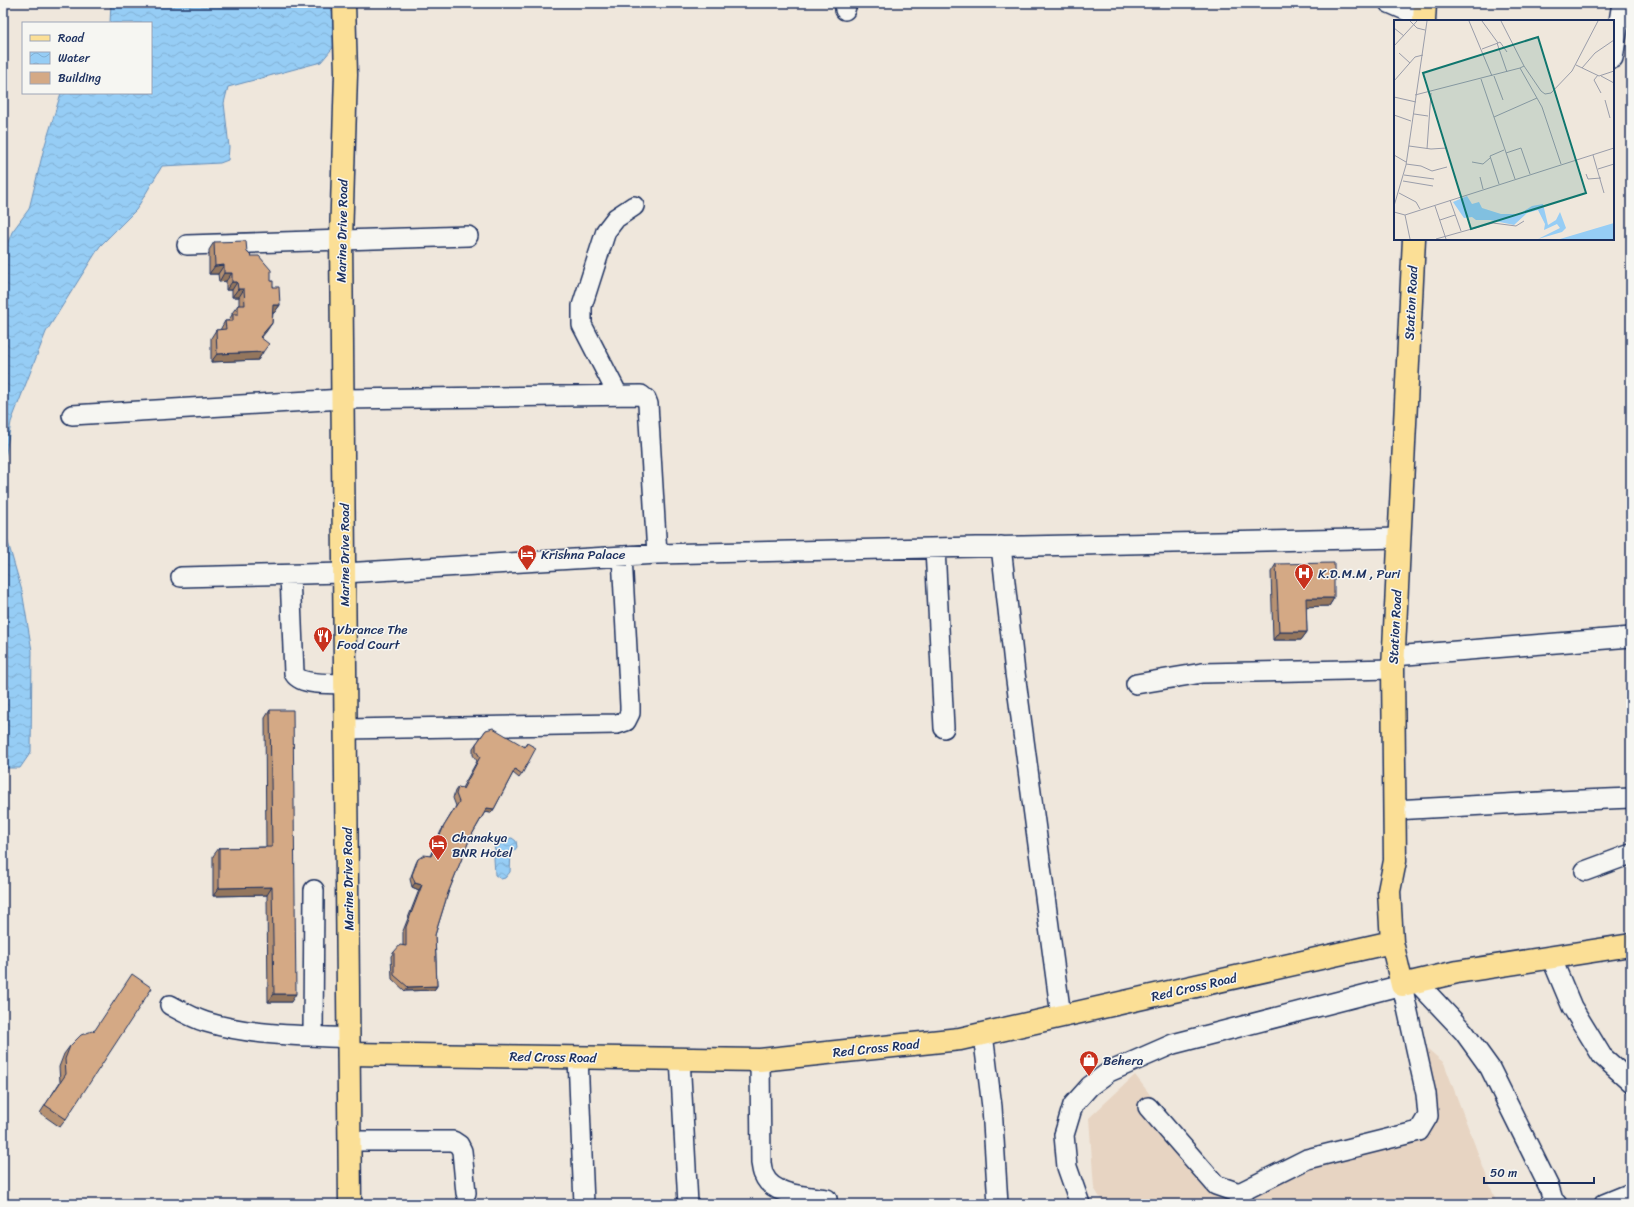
<svg xmlns="http://www.w3.org/2000/svg" width="1634" height="1207" font-family="Sriracha,sans-serif">
  <style>
    .built { fill: #e7d4c2 }
    .water { fill: url(#water-waves); stroke: #658eb9 }
    .lines { fill: none; stroke-linecap: round; stroke-linejoin: round }
    .minor-casing { stroke: #1b2f5e; stroke-width: 22 }
    .major-casing { stroke: #1b2f5e; stroke-width: 25 }
    .highway-casing { stroke: #1b2f5e; stroke-width: 25 }
    .minor { stroke: #f6f6f2; stroke-width: 19 }
    .major { stroke: #fbdf96; stroke-width: 22 }
    .highway { stroke: #fbdf96; stroke-width: 22 }
    .wall { fill: #b69172; stroke: #1b2f5e }
    .shaded-wall { fill: #94765d; stroke: #1b2f5e }
    .building { fill: #d4a985; stroke: #1b2f5e }
    .labels { text-anchor: middle; dominant-baseline: central; stroke-width: 3; stroke-linejoin: round; paint-order: stroke }
    .street-label { font-size: 13px; fill: #1b2f5e; stroke: #f6f6f2 }
    .poi-label { font-size: 13px; fill: #1b2f5e; stroke: #f6f6f2; text-anchor: start }
    .inset-road { fill: none; stroke: #9a9daa; stroke-width: 1 }
    .view { fill: #0f766e; fill-opacity: 0.15; stroke: #0f766e; stroke-width: 2 }
    .inset-edge { fill: none; stroke: #1b2f5e; stroke-width: 2 }
  </style>
  <defs>
    <pattern id="water-waves" width="16" height="10" patternUnits="userSpaceOnUse"><rect width="16" height="10" fill="#96cdf5"/><path d="M0 5q4-4 8 0t8 0" fill="none" stroke="#81b0d4"/></pattern>
  </defs>
  <rect width="100%" height="100%" fill="#efe7dc"/>
  <filter id="ink" filterUnits="userSpaceOnUse"><feTurbulence type="fractalNoise" baseFrequency=".025" numOctaves="2"/><feDisplacementMap in="SourceGraphic" scale="8" xChannelSelector="R" yChannelSelector="G"/><feConvolveMatrix kernelMatrix="1 2 1 2 8 2 1 2 1" color-interpolation-filters="sRGB"/></filter>
  <g filter="url(#ink)">
    <path class="built" d="M1414 1037 1444 1063 1497 1204H1104L1094 1188 1089 1118 1135 1075 1232 1202 1274 1163 1422 1126Z"/>
    <path class="water" d="M111 3H326L339 20 336 44 321 62 228 87 224 103 229 147 228 160 220 163 162 166 136 210 100 246 46 332 11 422 3 471V255L12 232 29 209 44 148 61 93H151V23H110Z
      M3 525 22 591 32 651 31 752 20 768H3Z
      M512 838 516 841 517 847 514 851H511L510 872 505 878 501 879 495 875 494 858 496 853 494 847 499 846 503 839Z"/>
    <g class="lines">
      <defs>
        <path id="minor" d="M1389 3 1412 13
          M845 10 847 3
          M1613 58 1622 3
          M187 245 468 236
          M618 395 582 325V306L606 231 616 218 634 206
          M72 415 343 399 641 395 646 399 648 404 657 554
          M1001 546 1015 673 1061 1016
          M935 548 944 728
          M290 575 294 673C300 686 332 683 345 684
          M181 577 344 573 657 554 1400 538
          M1394 656 1631 637
          M1136 684 1202 673 1393 669
          M346 729 617 724 626 721 630 713V706L622 556
          M1394 810 1558 801 1631 798
          M1585 871 1631 854
          M1551 957 1572 1007 1602 1056 1631 1082
          M1416 981 1464 1032 1490 1068 1549 1187 1553 1200 1557 1204
          M170 1005C181 1011 193 1018 206 1022 252 1036 302 1035 349 1038
          M983 1034 992 1107 998 1204
          M313 1036 314 890
          M578 1057 584 1204
          M680 1058 688 1204
          M760 1060 761 1163C762 1167 762 1172 764 1175 772 1196 808 1196 827 1199
          M350 1141H453L459 1145 462 1151 466 1193
          M1080 1204 1067 1167 1064 1135 1073 1105 1090 1086 1109 1072 1173 1044 1402 985 1426 1094 1428 1116 1419 1131 1307 1159 1239 1193 1216 1185 1148 1107
          M1604 1204 1631 1193"/>
        <path id="major" d="M1424 21 1425 3
          M1414 239 1393 669 1395 861 1389 891 1392 942 1402 985 1457 972 1631 945
          M349 1054 760 1060 960 1039 1392 942"/>
        <path id="highway" d="M344 3 346 74 341 239 350 1204"/>
      </defs>
      <use href="#minor" class="minor-casing"/>
      <use href="#major" class="major-casing"/>
      <use href="#highway" class="highway-casing"/>
      <use href="#minor" class="minor"/>
      <use href="#major" class="major"/>
      <use href="#highway" class="highway"/>
    </g>
    <path class="wall" d="M214 242 247 252 271 281 280 305 274 313H273L272 323 261 338 263 352 258 360 211 362V338L216 330H220L225 321H228L232 315V313L238 305H239V297H232V290H226V281L219 282 218 274H209V250Z
      M1276 564 1334 598 1329 606H1306L1307 632 1301 640H1273L1271 572Z
      M270 710 291 1002H268L267 895 213 896V856L219 848 266 847 265 718Z
      M486 730 524 747 527 743 522 774 519 778 513 773 494 809 491 813 485 812 470 838 448 893 435 935 437 986 434 990 405 991 392 979 391 956 394 952 403 946V931L419 890 412 887 410 879 416 863 418 859 430 856 441 831 456 806 453 798 455 791 458 787 462 788 477 761 473 755V748Z
      M70 1046 66 1119 60 1127 40 1113 60 1082 59 1067 64 1054Z"/>
    <path class="shaded-wall" d="M224 265 218 274H209L215 266Z
      M224 273H232L226 281 219 282Z
      M232 282H237L232 290H226Z
      M238 289H244L239 297H232Z
      M273 305H280L274 313H268Z
      M272 323 266 332 254 346 260 337Z
      M263 352 258 360 211 362 217 354Z
      M1306 598H1334L1329 606 1301 607Z
      M1279 632H1307L1301 640H1273Z
      M487 808 494 809 491 813 484 812Z
      M415 883 422 885 419 890 412 887Z
      M272 887 267 895 213 896 219 888Z
      M437 986 434 990 405 991 408 987Z
      M274 994H296L291 1002H268Z"/>
    <path class="building" d="M246 241 247 252 251 256H259L271 270V281H273V287H279L280 305H273L272 323 260 337 269 344 263 352 217 354 216 330 226 329 225 321H233V314H238V305H245L244 289H238L237 282H232V273H224V265L215 266 214 242Z
      M1334 563V598H1306L1307 632H1279L1276 564Z
      M270 710H293L296 994H274L272 887 219 888V848L272 847Z
      M493 728 525 747 527 743 536 748 522 774 515 769 494 809 487 808 470 838 448 893 435 935 437 986 408 987 394 975V952L400 945 406 946V927L422 885 415 883 412 875 418 859 424 855 431 856 444 826 459 802 456 794 458 787 463 789 480 757 476 751V744L486 730Z
      M132 974 152 988 66 1119 45 1105 66 1074 65 1059 70 1046 81 1035 95 1030Z"/>
  </g>
  <defs>
    <symbol id="hotel-pin" viewBox="-11 -11 22 30"><path d="M0 17L-7.5 6A9.5 9.5 0 1 1 7.5 6Z" fill="#c8321e" stroke="#f6f6f2"/><path d="M-6-4.5h1.5V1H6V5H4.5V3h-9V5H-6ZM-4 0a1.8 1.8 0 1 1 3.6 0ZM.5 0V-2.5h3Q6-2.5 6 0Z" fill="#fff"/></symbol>
    <symbol id="hospital-pin" viewBox="-11 -11 22 30"><path d="M0 17L-7.5 6A9.5 9.5 0 1 1 7.5 6Z" fill="#c8321e" stroke="#f6f6f2"/><path d="M-5-5h3v3.5h4V-5h3V5h-3V1.5h-4V5h-3Z" fill="#fff"/></symbol>
    <symbol id="restaurant-pin" viewBox="-11 -11 22 30"><path d="M0 17L-7.5 6A9.5 9.5 0 1 1 7.5 6Z" fill="#c8321e" stroke="#f6f6f2"/><path d="M-5-6h1v4h1v-4h1v4h1v-4h1v5L-1.5 .5V6h-2V.5L-5-1ZM5-6V6H3V1.5H1.5Q1.5-4 5-6Z" fill="#fff"/></symbol>
    <symbol id="shop-pin" viewBox="-11 -11 22 30"><path d="M0 17L-7.5 6A9.5 9.5 0 1 1 7.5 6Z" fill="#c8321e" stroke="#f6f6f2"/><path d="M-5-2.5h2.3a2.7 3.5 0 0 1 5.4 0H5L5.5 6h-11ZM-1.5-2.5h3a1.5 2.3 0 0 0-3 0Z" fill="#fff"/></symbol>
  </defs>
  <g fill-rule="evenodd">
    <use href="#hotel-pin" x="516" y="543" width="22" height="30"/>
    <use href="#hospital-pin" x="1293" y="562" width="22" height="30"/>
    <use href="#restaurant-pin" x="312" y="625" width="22" height="30"/>
    <use href="#hotel-pin" x="427" y="833" width="22" height="30"/>
    <use href="#shop-pin" x="1078" y="1049" width="22" height="30"/>
  </g>
  <g class="labels">
    <g class="street-label">
      <text transform="translate(342 231) rotate(-89)">Marine Drive Road</text>
      <text transform="translate(1411 303) rotate(-87)">Station Road</text>
      <text transform="translate(344 555) rotate(-90)">Marine Drive Road</text>
      <text transform="translate(1395 627) rotate(-87)">Station Road</text>
      <text transform="translate(348 879) rotate(-91)">Marine Drive Road</text>
      <text transform="translate(1194 987) rotate(-13)">Red Cross Road</text>
      <text transform="translate(876 1048) rotate(-6)">Red Cross Road</text>
      <text transform="translate(553 1057) rotate(1)">Red Cross Road</text>
    </g>
    <g class="poi-label">
      <text x="541" y="554">Krishna Palace</text>
      <text x="1318" y="573">K.D.M.M , Puri</text>
      <text x="337" y="629">Vbrance The<tspan x="337" dy="15">Food Court</tspan></text>
      <text x="452" y="837">Chanakya<tspan x="452" dy="15">BNR Hotel</tspan></text>
      <text x="1103" y="1060">Behera</text>
    </g>
  </g>
  <g transform="translate(1394 20)">
    <rect width="220" height="220" fill="#efe7dc"/>
    <path d="M73 176 78 184 85 182 88 188 107 194H125L138 186 149 184 154 205 162 200 166 192 172 208 168 212 144 219 166 208 163 204 150 210 151 204 144 190 133 193 120 205 96 200H82L78 197 70 198 59 182ZM220 203V219H166L203 208Z" fill="#96cdf5"/>
    <path class="inset-road" d="M16 1 23 8 31 10M75 1 98 56M107 1 130 46 126 48M0 8 10 16M103 23 113 52M104 23 106 22 113 32M0 26 23 1M88 29 104 23 88 1M5 33 16 43M182 45 205 56 220 51M130 46 147 71 151 74 157 73 178 51 204 1M126 48 148 87 167 144M188 48 201 33 220 20M204 55 200 60 207 73M100 56 109 80M207 56 220 63M87 59 121 159M0 61 21 37 29 35M21 75 126 48M0 77 22 82M211 80 216 98M20 94 34 96M0 95 17 101M100 97 143 78M15 126 37 129 53 128M33 129 37 73M112 133 127 128 136 154M0 135 12 142M199 135 210 173M78 142 89 144 96 138M12 144 27 146 38 151 53 147M204 149 220 144M192 154 194 159 207 158M10 155 40 159M86 157 89 169M9 161 39 166M105 164 96 136 110 130M5 173 22 182 26 189M56 180 67 211M0 186 12 145 33 1M41 186 52 219M0 192 11 195 220 128M11 195 16 219M46 200 61 195M42 219 99 203 122 206 130 201"/>
    <path class="view" d="M144 17 192 173 77 209 29 53Z"/>
    <rect width="220" height="220" class="inset-edge"/>
  </g>
  <rect width="1634" height="1207" fill="none" stroke="#f6f6f2" stroke-width="16"/>
  <rect x="8" y="8" width="1618" height="1191" fill="none" stroke="#1b2f5e" stroke-width="1.5" filter="url(#ink)"/>
  <rect x="22" y="22" width="130" height="72" fill="#f6f6f2" stroke="#9ea6b7"/>
  <rect x="30" y="35" width="20" height="6" fill="#fbdf96" stroke="#9ea6b7"/>
  <text x="58" y="42" font-size="12" fill="#1b2f5e">Road</text>
  <rect x="30" y="52" width="20" height="12" fill="url(#water-waves)" stroke="#9ea6b7"/>
  <text x="58" y="62" font-size="12" fill="#1b2f5e">Water</text>
  <rect x="30" y="72" width="20" height="12" fill="#d4a985" stroke="#9ea6b7"/>
  <text x="58" y="82" font-size="12" fill="#1b2f5e">Building</text>
  <path d="M1484 1177v6h110v-6" fill="none" stroke="#1b2f5e" stroke-width="2"/>
  <text x="1490" y="1177" font-size="12" fill="#1b2f5e" stroke="#f6f6f2" stroke-width="3" paint-order="stroke">50 m</text>
</svg>
